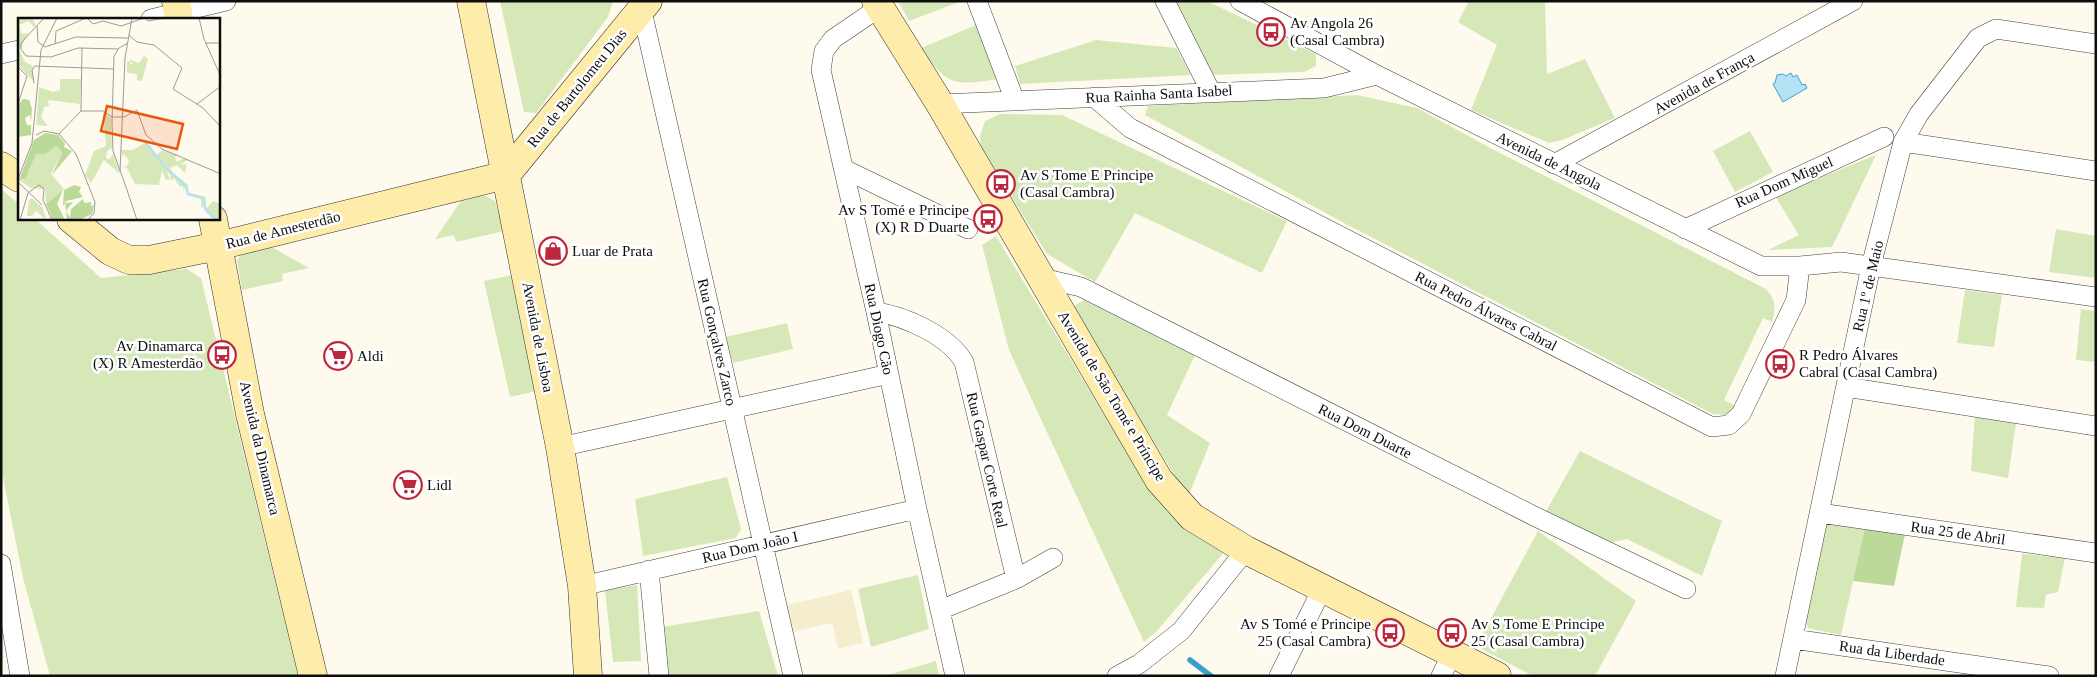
<svg xmlns="http://www.w3.org/2000/svg" width="2097" height="677" font-family="Georgia,serif">
  <style>
    .farmland { fill: #f4edce }
    .green { fill: #d6e8b8 }
    .forest { fill: #bbd998 }
    .water { fill: #b3e3f5; stroke: #3ba0cb }
    .lines { fill: none; stroke-linecap: round; stroke-linejoin: round }
    .stream { stroke: #3ba0cb; stroke-width: 5.5 }
    .street-casing { stroke: #404040; stroke-width: 20 }
    .secondary-casing { stroke: #2f2f2f; stroke-width: 29 }
    .street { stroke: #fff; stroke-width: 19 }
    .secondary { stroke: #feecaa; stroke-width: 28 }
    .labels { text-anchor: middle; dominant-baseline: central; stroke-width: 5; stroke-linejoin: round; paint-order: stroke }
    .poi-label { font-size: 15px; fill: #0d0d0d; stroke: #fff; text-anchor: start }
    .street-label { font-size: 15px; fill: #0d0d0d; stroke: #fff }
    .inset-river { fill: none; stroke: #b3e3f5; stroke-width: 2.5 }
    .inset-road { fill: none; stroke: #9e9b94; stroke-width: 1 }
    .view { fill: #e8590c; fill-opacity: 0.15; stroke: #e8590c; stroke-width: 2.5 }
    .inset-edge { fill: none; stroke: #0d0d0d; stroke-width: 2.5 }
  </style>
  <rect width="100%" height="100%" fill="#fffaee"/>
  <path class="farmland" d="M851 590 863 643 838 649 832 623 792 632 787 605Z"/>
  <path class="green" d="M500 1H613L608 17 536 113 524 112Z
    M898 1H962L909 21Z
    M1170 1H1207L1316 54V66L1304 72 1208 75Z
    M1469 1H1545L1547 74 1585 59 1615 118 1562 140 1549 143 1471 110 1497 45 1458 22Z
    M979 24 998 79C955 86 946 86 921 48Z
    M1096 40 1176 48 1191 75 1020 84 1015 66Z
    M1357 95 1417 108 1494 150 1766 289C1776 300 1776 308 1772 322L1763 318 1724 400 1736 406 1726 415 1713 414 1346 224 1145 115 1148 106Z
    M1000 114 1062 115 1287 221 1262 273 1135 213 1095 282 1047 254 981 147 980 137 985 121Z
    M1750 131 1773 172 1735 192 1713 151Z
    M1876 155 1832 247 1768 250 1799 235 1775 196Z
    M1 189 19 204V219H35L101 278 187 269 201 278 298 676H50L23 578 1 467Z
    M481 196H486L495 201 504 231 456 242 454 235 435 239 461 201Z
    M2056 229 2096 236V278L2049 272Z
    M996 236 1150 491 1169 511 1226 550 1156 632 1144 642 1009 350 982 245Z
    M268 245 309 268 282 274 283 281 242 290 237 260 243 252Z
    M512 275 536 391 510 397 484 281Z
    M1965 290 2002 295 1994 347 1957 343Z
    M1084 300 1195 355 1167 415 1210 443 1188 497 1077 316 1074 306Z
    M2081 309 2096 311V362L2076 360Z
    M787 323 793 349 733 363 725 337Z
    M1975 415 2016 423 2008 478 1971 471Z
    M1580 451 1722 521 1702 576 1627 539 1609 543 1545 513Z
    M727 477 741 529 736 538 643 556 635 499Z
    M1827 523 1865 528 1841 635 1808 628 1805 620 1821 528Z
    M1538 531 1636 601 1595 676H1533L1476 646Z
    M2022 554 2065 558 2058 592 2046 595 2044 608 2016 607Z
    M918 575 929 629 871 647 858 589Z
    M637 585 641 661 613 662 605 590Z
    M759 611 778 676H667L662 627Z
    M936 661 939 676H884Z"/>
  <path class="forest" d="M1865 528 1905 534 1894 586 1853 581Z"/>
  <path class="water" d="M1791 73 1793 77 1797 75 1802 85 1805 84 1807 88 1783 102 1773 84 1775 83 1777 75 1783 74 1786 76Z"/>
  <g class="lines">
    <path class="stream" d="M1190 660 1211 676"/>
    <defs>
      <path id="street" d="M977 1 1015 101
        M1165 1 1211 92
        M1240 1 1377 75 1761 266H1800L1841 262 2096 297
        M640 2 793 676
        M880 7 833 39 824 51 821 70 876 312 917 509 955 676
        M151 19 226 1
        M1 54 19 50
        M1094 97 1130 128 1712 427 1729 425 1741 414 1796 300 1800 266
        M940 104 1324 88 1377 75
        M1903 142 2096 171
        M1554 164 1853 1
        M844 169 968 229
        M1685 229 1884 137
        M1042 278 1081 287 1536 517 1686 589
        M876 312C905 316 949 336 964 362L1016 579 940 610
        M1846 387 2096 426
        M560 447 889 374
        M1820 513 2096 553
        M1 564 20 676
        M649 570 659 676
        M1016 579 1053 558
        M582 586 917 509
        M1793 639 2049 676
        M1117 676 1139 664 1181 631 1246 550
        M1279 676 1322 589
        M1441 676 1452 654
        M1785 676 1871 266 1903 142 1919 114 1978 38 1996 29 2096 44"/>
      <path id="secondary" d="M176 1 179 19
        M471 1 560 447 582 586 588 676
        M876 1 940 104 1159 480 1192 517 1246 550 1497 676
        M1 166 19 178
        M506 175 648 1
        M71 219 110 251 129 260H149L218 246 506 175
        M213 219 250 414 313 676"/>
    </defs>
    <use href="#street" class="street-casing"/>
    <use href="#secondary" class="secondary-casing"/>
    <use href="#street" class="street"/>
    <use href="#secondary" class="secondary"/>
  </g>
  <defs>
    <symbol id="bus-ring" viewBox="-11 -11 22 22"><circle r="9.5" fill="#fff" stroke="#bb273d" stroke-width="1.5"/><path d="M-5-6H5V4H4V6H2V4H-2V6H-4V4H-5ZM-3.5-4V0h7V-4ZM-3.5 1.2v1.5H-2V1.2ZM2 1.2v1.5H3.5V1.2Z" fill="#bb273d"/></symbol>
    <symbol id="shop-ring" viewBox="-11 -11 22 22"><circle r="9.5" fill="#fff" stroke="#bb273d" stroke-width="1.5"/><path d="M-5-2.5h2.3a2.7 3.5 0 0 1 5.4 0H5L5.5 6h-11ZM-1.5-2.5h3a1.5 2.3 0 0 0-3 0Z" fill="#bb273d"/></symbol>
    <symbol id="supermarket-ring" viewBox="-11 -11 22 22"><circle r="9.5" fill="#fff" stroke="#bb273d" stroke-width="1.5"/><path d="M-6-5.5h2.5l.6 2H6L4.5 2H-2.5L-4.4-4H-6ZM-1.5 3.2a1.3 1.3 0 1 0 .1 0ZM3 3.2a1.3 1.3 0 1 0 .1 0Z" fill="#bb273d"/></symbol>
  </defs>
  <g fill-rule="evenodd">
    <use href="#bus-ring" x="1255" y="16" width="32" height="32"/>
    <use href="#bus-ring" x="985" y="168" width="32" height="32"/>
    <use href="#bus-ring" x="972" y="203" width="32" height="32"/>
    <use href="#shop-ring" x="537" y="235" width="32" height="32"/>
    <use href="#bus-ring" x="206" y="339" width="32" height="32"/>
    <use href="#supermarket-ring" x="322" y="340" width="32" height="32"/>
    <use href="#bus-ring" x="1764" y="348" width="32" height="32"/>
    <use href="#supermarket-ring" x="392" y="469" width="32" height="32"/>
    <use href="#bus-ring" x="1374" y="617" width="32" height="32"/>
    <use href="#bus-ring" x="1436" y="617" width="32" height="32"/>
  </g>
  <g class="labels">
    <g class="poi-label">
      <text x="1290" y="23">Av Angola 26<tspan x="1290" dy="17">(Casal Cambra)</tspan></text>
      <text x="1020" y="175">Av S Tome E Principe<tspan x="1020" dy="17">(Casal Cambra)</tspan></text>
      <text x="969" y="210" text-anchor="end">Av S Tomé e Principe<tspan x="969" dy="17">(X) R D Duarte</tspan></text>
      <text x="572" y="251">Luar de Prata</text>
      <text x="203" y="346" text-anchor="end">Av Dinamarca<tspan x="203" dy="17">(X) R Amesterdão</tspan></text>
      <text x="1799" y="355">R Pedro Álvares<tspan x="1799" dy="17">Cabral (Casal Cambra)</tspan></text>
      <text x="357" y="356">Aldi</text>
      <text x="427" y="485">Lidl</text>
      <text x="1371" y="624" text-anchor="end">Av S Tomé e Principe<tspan x="1371" dy="17">25 (Casal Cambra)</tspan></text>
      <text x="1471" y="624">Av S Tome E Principe<tspan x="1471" dy="17">25 (Casal Cambra)</tspan></text>
    </g>
    <g class="street-label">
      <text transform="translate(1704 83) rotate(-29)">Avenida de França</text>
      <text transform="translate(577 88) rotate(-51)">Rua de Bartolomeu Dias</text>
      <text transform="translate(1159 94) rotate(-3)">Rua Rainha Santa Isabel</text>
      <text transform="translate(1549 161) rotate(26)">Avenida de Angola</text>
      <text transform="translate(1784 182) rotate(-24)">Rua Dom Miguel</text>
      <text transform="translate(283 230) rotate(-14)">Rua de Amesterdão</text>
      <text transform="translate(1868 286) rotate(-77)">Rua 1º de Maio</text>
      <text transform="translate(1486 311) rotate(27)">Rua Pedro Álvares Cabral</text>
      <text transform="translate(879 329) rotate(78)">Rua Diogo Cão</text>
      <text transform="translate(538 337) rotate(79)">Avenida de Lisboa</text>
      <text transform="translate(717 342) rotate(77)">Rua Gonçalves Zarco</text>
      <text transform="translate(1112 396) rotate(59)">Avenida de São Tomé e Príncipe</text>
      <text transform="translate(1365 431) rotate(27)">Rua Dom Duarte</text>
      <text transform="translate(260 448) rotate(77)">Avenida da Dinamarca</text>
      <text transform="translate(987 460) rotate(77)">Rua Gaspar Corte Real</text>
      <text transform="translate(1958 533) rotate(8)">Rua 25 de Abril</text>
      <text transform="translate(750 547) rotate(-13)">Rua Dom João I</text>
      <text transform="translate(1892 653) rotate(8)">Rua da Liberdade</text>
    </g>
  </g>
  <g transform="translate(18 18)">
    <rect width="202" height="202" fill="#fffaee"/>
    <path d="M0 0H14L18 8 16 9 11 3 1 7 4 16 11 15 1 32 7 44 15 48V63L0 47ZM126 38 130 41 124 63 119 62V56L109 55V44L112 43 113 47 115 45 112 43 114 39 113 42 121 45ZM42 61H63L62 86 30 82 31 88 26 89 23 99 30 108 18 107 21 69 35 74 42 72ZM85 94 93 100 94 130 89 133 88 140 91 142 95 136 102 156 86 142 73 165 67 157 76 133 88 128ZM128 124 139 137 144 132 161 137 157 139 159 144 166 140 169 142 162 147 169 146 167 155 159 147 152 150 154 154 170 167V175L185 178 188 180V188L183 190 184 180 170 176 166 169V174L165 168 162 169 156 160 153 163 152 157 148 152 152 162H148L144 152 141 167 117 166 109 150 104 149 109 148 111 142 105 136 104 140 103 132H115ZM38 128 44 135 33 156 46 171 28 186 27 171 13 170 1 162H6L18 136H28ZM14 180 25 190 28 202 18 193 14 198H9L11 182ZM195 183 202 186V202H198L188 191Z" fill="#d6e8b8"/>
    <path d="M5 81 11 82 14 91 13 104 12 97 7 100 9 107H13V117L0 119V87ZM27 115 40 117 47 125 46 129 54 133 34 157 44 135 42 132 38 128 28 136H18L7 161 1 162 16 122ZM56 167 63 169 61 174 65 179 48 183 45 188 46 172ZM45 172 39 186 47 202H35L28 186ZM65 181 66 185 73 184V188L76 187 74 196 61 202H49L47 185 55 184 48 193 52 200 53 191Z" fill="#bbd998"/>
    <path class="inset-river" d="M126 122 147 149 168 168 170 176 184 180 188 192 198 202"/>
    <path class="inset-road" d="M26 0 3 25V31L8 38 33 39 60 30 100 31M69 0 75 6 85 3 103 8 126 0M127 0 130 3 146 0M181 0 186 21 203 59M19 8 20 24 27 29 58 19 110 20M111 17 119 24 136 27 164 50 155 71 185 90 203 109M187 25H203M37 26 38 13 68 0M0 49 9 58 0 86M16 65 14 52 17 48 96 51M179 86 203 68M63 93 64 30M41 116 63 93H85L94 99H106L119 92 128 117 144 131 203 156M18 117 26 113 41 116 58 136 77 184 76 195 70 202M102 153 107 40 114 0M0 161 14 125 23 32 39 0M0 164 24 187M108 169 95 133 94 105 96 38 101 30 110 25M108 169 119 202M2 202 10 175 21 167 26 171 25 182 34 202"/>
    <path class="view" d="M89 88 165 106 159 131 83 113Z"/>
    <rect width="202" height="202" class="inset-edge"/>
  </g>
  <rect width="2097" height="677" fill="none" stroke="#0d0d0d" stroke-width="5"/>
</svg>
